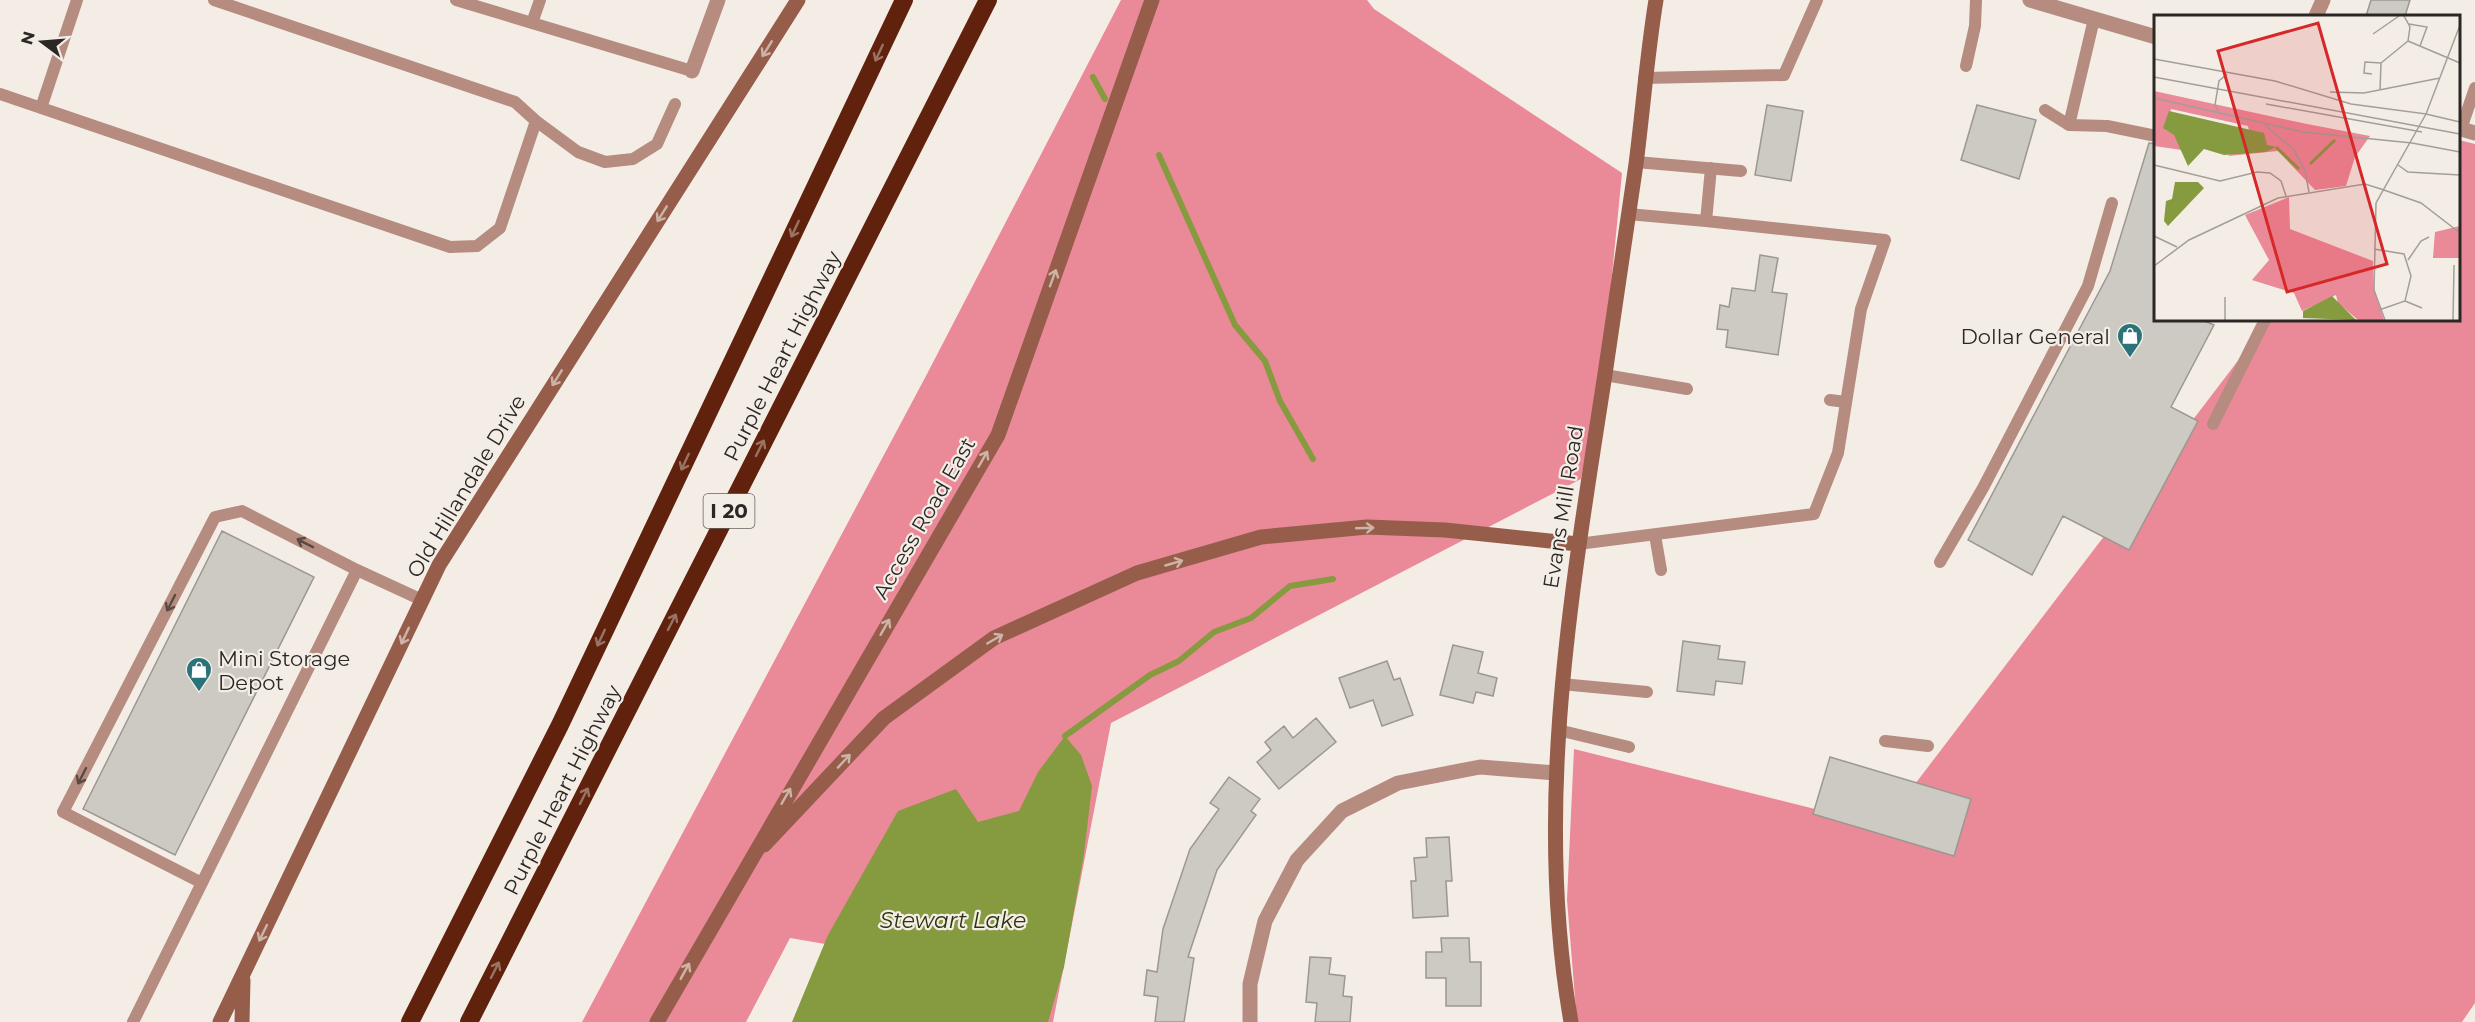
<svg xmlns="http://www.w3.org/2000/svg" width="2475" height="1022" font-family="Montserrat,sans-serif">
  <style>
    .forest { fill: #ea8997 }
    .water { fill: #869a40 }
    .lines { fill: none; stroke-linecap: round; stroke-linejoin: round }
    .stream { stroke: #869a40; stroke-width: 6 }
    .building { fill: #cccac2; stroke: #9b9891; stroke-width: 1.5 }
    .service { stroke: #b58c7f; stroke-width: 12 }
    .minor { stroke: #b58c7f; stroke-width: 15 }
    .tertiary { stroke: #b58c7f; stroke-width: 15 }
    .secondary { stroke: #965d4a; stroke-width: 15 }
    .motorway { stroke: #60220d; stroke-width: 18 }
    .oneway { stroke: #ceb3a8 }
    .oneway2 { stroke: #9b7364 }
    .oneway3 { stroke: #5b4a44 }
    .labels { text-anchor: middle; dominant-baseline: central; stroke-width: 4.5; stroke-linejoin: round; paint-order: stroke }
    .shield { fill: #f4ede6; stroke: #67625f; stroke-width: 1.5 }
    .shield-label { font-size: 20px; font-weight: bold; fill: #2a2725 }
    .poi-label { font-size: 21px; fill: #2a2725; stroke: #f4ede6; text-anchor: end }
    .street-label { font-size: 21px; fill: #2a2725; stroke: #f4ede6 }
    .water-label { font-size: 22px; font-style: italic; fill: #2b340d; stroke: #f4ede6 }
    .inset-river { fill: none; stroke: #869a40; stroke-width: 3 }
    .inset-road { fill: none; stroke: #a39e99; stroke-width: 1.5 }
    .view { fill: #d62828; fill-opacity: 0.15; stroke: #d62828; stroke-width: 3 }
    .inset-edge { fill: none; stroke: #2a2725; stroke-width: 3 }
  </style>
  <rect width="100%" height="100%" fill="#f4ede6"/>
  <path class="forest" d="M1121 0H1367L1374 9 1622 173 1604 357 1581 479 1111 723 1053 1022H870L890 955 790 938 746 1022H582L927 374Z
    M2459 140 2475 144V1003L2462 1022H1577L1567 900 1574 749 1883 826 2269 320H2458Z"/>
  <path class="water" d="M1065 736 1081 755 1092 786 1084 854 1064 967 1048 1022H792L828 935 898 811 956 789 978 822 1019 811 1038 772Z"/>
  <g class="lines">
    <path class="stream" d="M1093 77 1105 99
      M1159 155 1235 325 1265 361 1280 401 1313 459
      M1065 736 1150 675 1179 661 1214 632 1251 618 1290 586 1333 579"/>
  </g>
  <path class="building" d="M2371 0H2410L2405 16H2366Z
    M1767 105 1803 111 1791 181 1755 175Z
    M1977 105 2036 120 2019 179 1961 160Z
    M2149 143 2156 144V320H2202L2214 325 2171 407 2198 421 2129 550 2063 516 2032 575 1968 540 2110 271Z
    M1760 255 1778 258 1772 292 1787 294 1778 355 1726 347 1728 330 1717 329 1720 305 1729 307 1732 288 1755 291Z
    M222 531 314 577 175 855 83 809Z
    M1683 641 1720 646 1718 659 1745 662 1742 684 1716 681 1714 695 1677 691Z
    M1453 645 1483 652 1478 673 1497 678 1493 696 1476 692 1473 703 1440 695Z
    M1387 661 1394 680 1400 678 1413 715 1382 726 1373 700 1350 708 1339 678Z
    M1316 718 1336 742 1279 789 1257 762 1271 750 1265 742 1284 726 1293 738Z
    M1830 757 1971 799 1954 856 1813 814Z
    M1229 777 1260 799 1251 811 1256 815 1217 870 1188 957 1194 958 1184 1022H1155L1158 997 1144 995 1147 970 1157 972 1163 929 1190 849 1219 809 1210 803Z
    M1449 837 1452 881H1446L1448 916 1413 918 1411 881H1416L1414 858 1427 857 1426 838Z
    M1441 938H1469L1470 962H1481V1006H1446V978H1426V952H1442Z
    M1310 957 1331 958 1329 974 1345 976 1343 996 1352 997 1350 1022H1315L1317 1003 1306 1002Z"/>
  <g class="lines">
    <path class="service" d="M456 0 692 71
      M2094 19 2069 125 2107 126 2156 136
      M532 23 540 0
      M1966 66 1975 26 1976 0
      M1644 78 1784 75 1817 0
      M0 94 450 247 477 246 500 228 536 121 515 102 214 0
      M41 108 77 0
      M2045 110 2069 125
      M536 121 578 152 605 162 633 159 657 144 675 104
      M2461 129 2475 88
      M1636 162 1741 171
      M1628 214 1706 221 1711 168
      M1605 375 1687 389
      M1830 400 1846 402
      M2213 424 2265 320
      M1655 535 1661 570
      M1578 544 1814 514 1838 453 1861 309 1885 240 1706 221
      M1940 562 1983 488 2088 286 2112 203
      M1561 684 1647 692
      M1558 730 1629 747
      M1885 741 1928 746
      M202 883 63 812 215 517 242 511 357 570
      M133 1022 357 570 422 600"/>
    <path class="minor" d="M2316 16 2323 0
      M692 71 718 0
      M1250 1022V984L1265 921 1297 860 1342 811 1398 783 1480 767 1556 773"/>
    <path class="tertiary" d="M2030 0 2156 37
      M2458 128 2475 133"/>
    <path class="secondary" d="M764 845 884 718 994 638 1137 573 1261 537 1367 527 1445 530 1578 544
      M220 1022 439 565 798 0
      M242 1022 243 980
      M657 1022 998 435 1152 0
      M1571 1022C1533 805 1572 588 1605 374 1615 304 1626 234 1636 164 1643 109 1647 55 1656 0"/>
    <path class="motorway" d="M410 1022 560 725 904 0
      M469 1022 988 0"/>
  </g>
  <defs><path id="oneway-shaft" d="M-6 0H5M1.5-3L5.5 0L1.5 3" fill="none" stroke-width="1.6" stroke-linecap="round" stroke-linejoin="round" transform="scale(1.5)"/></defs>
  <g class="oneway">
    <use href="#oneway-shaft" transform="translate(767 49) rotate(122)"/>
    <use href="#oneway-shaft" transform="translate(662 214) rotate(122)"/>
    <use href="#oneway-shaft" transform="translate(1053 278) rotate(-70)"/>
    <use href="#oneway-shaft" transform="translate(557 378) rotate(122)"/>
    <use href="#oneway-shaft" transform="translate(983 459) rotate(-60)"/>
    <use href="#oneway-shaft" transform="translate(1365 528) rotate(-2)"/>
    <use href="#oneway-shaft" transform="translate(1174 563) rotate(-16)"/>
    <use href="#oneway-shaft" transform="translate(885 627) rotate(-60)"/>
    <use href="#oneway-shaft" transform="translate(405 636) rotate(115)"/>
    <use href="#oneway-shaft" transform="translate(995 639) rotate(-30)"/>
    <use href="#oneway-shaft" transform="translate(844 761) rotate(-47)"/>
    <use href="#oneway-shaft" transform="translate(786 796) rotate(-60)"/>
    <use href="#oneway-shaft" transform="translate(263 933) rotate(116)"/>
    <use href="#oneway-shaft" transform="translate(685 971) rotate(-61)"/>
  </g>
  <g class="oneway2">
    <use href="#oneway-shaft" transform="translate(879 53) rotate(115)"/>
    <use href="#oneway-shaft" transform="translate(795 229) rotate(115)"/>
    <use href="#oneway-shaft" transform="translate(760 448) rotate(-63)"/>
    <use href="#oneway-shaft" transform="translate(685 462) rotate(115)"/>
    <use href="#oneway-shaft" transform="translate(672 622) rotate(-63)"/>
    <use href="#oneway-shaft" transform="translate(601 638) rotate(115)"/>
    <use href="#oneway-shaft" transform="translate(584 796) rotate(-63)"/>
    <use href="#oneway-shaft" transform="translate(495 970) rotate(-63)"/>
  </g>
  <g class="oneway3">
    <use href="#oneway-shaft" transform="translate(305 543) rotate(-153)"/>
    <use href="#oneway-shaft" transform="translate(171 603) rotate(117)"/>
    <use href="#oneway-shaft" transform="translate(82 776) rotate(117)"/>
  </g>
  <defs>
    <symbol id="shop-pin" viewBox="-11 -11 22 30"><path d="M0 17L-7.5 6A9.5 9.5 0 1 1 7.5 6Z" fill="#2a7479" stroke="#f4ede6"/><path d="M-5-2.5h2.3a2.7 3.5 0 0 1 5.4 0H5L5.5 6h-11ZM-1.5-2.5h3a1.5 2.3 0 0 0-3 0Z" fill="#fff"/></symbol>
  </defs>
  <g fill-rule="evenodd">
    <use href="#shop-pin" x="2115" y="321" width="30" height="40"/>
    <use href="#shop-pin" x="184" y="655" width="30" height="40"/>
  </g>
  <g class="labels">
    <rect class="shield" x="703.5" y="494" width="51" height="34" rx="4.5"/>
    <g class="shield-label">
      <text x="729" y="511">I 20</text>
    </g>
    <g class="poi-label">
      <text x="2110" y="336">Dollar General</text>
      <text x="218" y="658" text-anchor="start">Mini Storage<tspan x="218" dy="24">Depot</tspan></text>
    </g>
    <g class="street-label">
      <text transform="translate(782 356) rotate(-63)">Purple Heart Highway</text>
      <text transform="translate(466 486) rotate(-59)">Old Hillandale Drive</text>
      <text transform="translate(1563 507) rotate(-81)">Evans Mill Road</text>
      <text transform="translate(924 518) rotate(-60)">Access Road East</text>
      <text transform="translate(562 790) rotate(-63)">Purple Heart Highway</text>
    </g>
    <g class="water-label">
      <text x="953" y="920">Stewart Lake</text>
    </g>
  </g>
  <g transform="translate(2154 15)">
    <rect width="306" height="306" fill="#f4ede6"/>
    <path d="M0 76 153 109 216 121 201 142 192 171 161 175 124 136 74 141 96 121 94 111 17 94 12 115 25 122 28 135 0 131ZM135 182 136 214 219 246 220 273 230 305H204L184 288 182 280 148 296 140 278 98 265 115 245 91 200ZM306 211V243H279L281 217Z" fill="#ea8997"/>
    <path d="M15 96 110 118 113 130 122 132 111 137 70 140 50 134 34 151 20 120 9 113ZM21 167H44L50 173 14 211 10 206 12 186 18 184ZM178 281 202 305 149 303V296Z" fill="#869a40"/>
    <path class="inset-river" d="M122 132 145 154M156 149 181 125"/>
    <path class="inset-road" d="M250 1 256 12 254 26M255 9 273 12 266 31M219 19 245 1M254 26 306 48M0 44 121 66 197 89 272 99 306 10M218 59 210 58 211 47 227 48M0 62 306 119M226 75 227 48 254 26M176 77 210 78 286 63M0 83 149 117 258 128M112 89 268 117M64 96 61 90 65 66 73 59M272 99 306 107M111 110 140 135 151 156 155 177M258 128 306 137M0 150 66 166 103 157 116 158 127 166 132 181M244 150 254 157 306 160M227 174 267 188 306 218M0 221 23 232M220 234 250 239 257 261 251 286 225 295M254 245 267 226 275 222M0 251 35 225 124 183 211 169 227 174M251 286 268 293M71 305V282M231 305 220 275 222 188 272 99M299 305 300 250"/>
    <path class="view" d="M164 8 233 249 133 277 64 36Z"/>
    <rect width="306" height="306" class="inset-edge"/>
  </g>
  <g transform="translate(42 42) rotate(286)" stroke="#f4ede6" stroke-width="4.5" paint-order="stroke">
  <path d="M0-4.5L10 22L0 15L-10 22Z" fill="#2a2725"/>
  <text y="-9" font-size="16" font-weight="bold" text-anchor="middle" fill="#2a2725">N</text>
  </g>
</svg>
